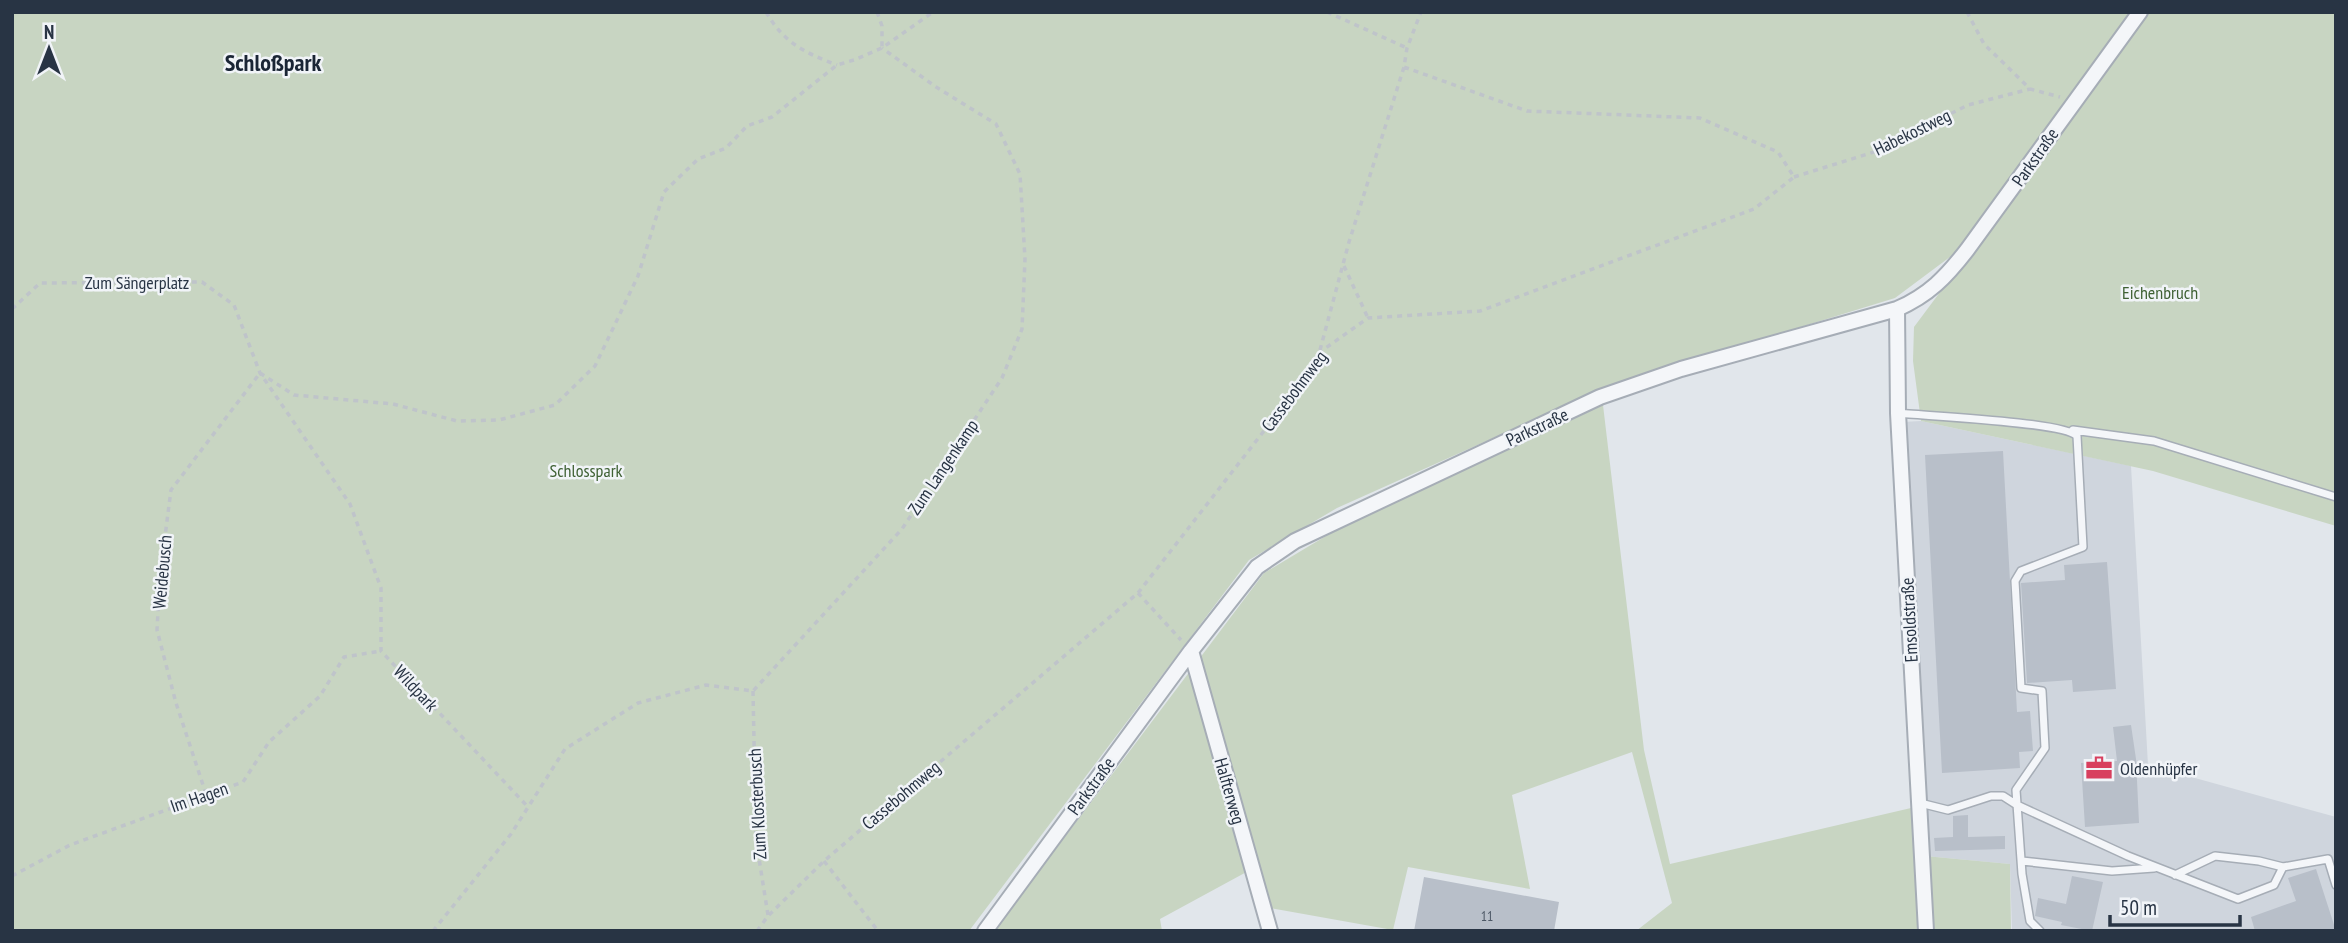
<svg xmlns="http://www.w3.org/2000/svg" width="2348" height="943" font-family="'PT Sans Narrow',sans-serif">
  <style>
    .built { fill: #cfd5dd }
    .green { fill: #c8d5c2 }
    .building { fill: #b8bfc9 }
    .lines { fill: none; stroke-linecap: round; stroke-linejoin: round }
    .service-casing { stroke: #a6adb6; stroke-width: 10 }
    .minor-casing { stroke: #a6adb6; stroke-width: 18 }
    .path { stroke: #bfc4ca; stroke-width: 3.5; stroke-dasharray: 5 5; stroke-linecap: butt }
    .service { stroke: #f4f6f9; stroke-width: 7 }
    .minor { stroke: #f4f6f9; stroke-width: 14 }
    .labels { text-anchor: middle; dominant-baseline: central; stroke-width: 5; stroke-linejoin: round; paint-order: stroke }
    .number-label { font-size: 14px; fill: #4c5765 }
    .street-label { font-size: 18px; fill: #283444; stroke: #f1f4f8 }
    .park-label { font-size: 18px; fill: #3f6134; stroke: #f1f4f8 }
    .poi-label { font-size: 18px; fill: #283444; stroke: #f1f4f8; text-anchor: start }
    .district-label { font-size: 24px; font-weight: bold; fill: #1a2535; stroke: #f1f4f8 }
  </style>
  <rect width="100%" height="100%" fill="#e1e6eb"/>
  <path class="built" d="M1921 421 2131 466 2148 765 2336 817V931H2012L2010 864 1925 856 1902 422Z"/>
  <path class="green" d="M12 12H2135L1962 248 1895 298 1609 386 1337 508 1249 560 969 931H12Z
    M2149 12H2336V526L2153 471 1921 421 1913 361 1914 327Z
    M1603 405 1644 750 1670 864 1911 808 1921 931H1636L1672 903 1632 752 1512 795 1530 889 1408 867 1393 930 1264 907 1252 869 1160 919 1162 931H994L1264 573 1346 524Z
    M1925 856 2010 864 2011 931H1928Z"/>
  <path class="building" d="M2003 451 2017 712 2030 711 2033 751 2019 752 2020 768 1942 773 1925 455Z
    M2107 562 2116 689 2073 692 2072 680 2027 683 2021 583 2065 580 2064 565Z
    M2131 725 2136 759 2139 823 2085 827 2081 763 2117 761 2113 727Z
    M1968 815V837L2005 836V849L1935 851 1934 838 1953 837V816Z
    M2316 869 2336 931H2255L2251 917 2296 901 2288 878Z
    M2072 876 2103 882 2092 931 2061 925 2062 922 2035 916 2038 898 2066 904Z
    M1424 877 1559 902 1554 931H1414Z"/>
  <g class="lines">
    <defs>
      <path id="service" d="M1898 413C1927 416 2064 422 2077 436L2083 547 2021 571 2015 581 2021 688 2042 691 2045 748 2016 790 2022 874 2030 921 2040 931
        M2073 430 2154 441 2336 497
        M1920 803 1948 810 1991 796H2003L2017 805 2128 856 2238 899 2274 885 2283 867 2328 859 2336 885
        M2022 861 2112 871 2154 868
        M2175 875 2215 856 2259 861 2283 867"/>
      <path id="minor" d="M1897 309 1898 413 1926 931
        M1191 651 1270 931
        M985 931 1191 651 1257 567 1295 541 1600 397 1681 369 1897 309C1929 295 1946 277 1967 250L2140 12"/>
    </defs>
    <use href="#service" class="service-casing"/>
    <use href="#minor" class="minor-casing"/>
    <path class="path" d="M766 12C784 43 805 53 837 65
      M877 12 882 26V48
      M1327 12 1407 48
      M1967 12 1984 44 2030 89 2060 97
      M1794 177 1877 151 1968 105 2030 89
      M1344 266 1368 318
      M12 309 40 283 202 282 234 305 260 373 350 504 381 588V651L529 808
      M1320 350 1349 242 1404 67
      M260 373 294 395 393 404 457 421 499 420 555 405 595 366 638 276 664 192 698 159 726 148 747 126 772 117 837 65 854 60 882 48 933 12
      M1138 593 1181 640
      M753 691 756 840 768 915
      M206 794 176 703 157 630 160 575 171 490 260 373
      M824 861 878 931
      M12 876 70 845 243 782 269 742 320 696 344 657 381 651
      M433 931 511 834 565 749 638 703 706 685 753 691 902 529 1002 378 1022 329 1025 259 1020 174 996 124 936 87 882 48
      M757 931 768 916 824 861 1138 593 1267 427 1320 352 1368 318 1480 311 1754 209 1794 177 1778 152 1700 118 1527 111 1404 67 1407 48 1421 12"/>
    <use href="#service" class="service"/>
    <use href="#minor" class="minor"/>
  </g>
  <defs>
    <symbol id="office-bare" viewBox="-9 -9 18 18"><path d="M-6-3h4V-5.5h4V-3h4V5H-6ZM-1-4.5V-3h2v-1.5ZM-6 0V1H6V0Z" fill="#d83f5e" stroke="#f1f4f8" stroke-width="2.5" paint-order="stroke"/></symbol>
  </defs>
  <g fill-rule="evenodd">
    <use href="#office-bare" x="2080" y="749" width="38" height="38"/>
  </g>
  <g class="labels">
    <g class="number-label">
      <text x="1487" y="916">11</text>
    </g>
    <g class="street-label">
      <text transform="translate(1912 132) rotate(-26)">Habekostweg</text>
      <text transform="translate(2035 157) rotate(-55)">Parkstraße</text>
      <text x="137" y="282">Zum Sängerplatz</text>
      <text transform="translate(1294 391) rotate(-53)">Cassebohmweg</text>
      <text transform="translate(1537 427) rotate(-25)">Parkstraße</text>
      <text transform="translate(943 467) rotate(-56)">Zum Langenkamp</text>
      <text transform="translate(162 572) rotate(-85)">Weidebusch</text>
      <text transform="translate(1909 620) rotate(-93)">Emsoldstraße</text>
      <text transform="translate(416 688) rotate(47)">Wildpark</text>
      <text transform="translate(1091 786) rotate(-54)">Parkstraße</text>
      <text transform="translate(1230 791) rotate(74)">Halfterweg</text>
      <text transform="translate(901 795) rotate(-40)">Cassebohmweg</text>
      <text transform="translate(199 797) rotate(-19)">Im Hagen</text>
      <text transform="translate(757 804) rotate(-93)">Zum Klosterbusch</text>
    </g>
    <g class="park-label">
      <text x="2160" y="292">Eichenbruch</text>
      <text x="586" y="470">Schlosspark</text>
    </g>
    <g class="poi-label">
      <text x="2120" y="768">Oldenhüpfer</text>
    </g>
    <g class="district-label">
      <text x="273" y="62">Schloßpark</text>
    </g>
  </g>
  <rect width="2348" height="943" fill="none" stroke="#283444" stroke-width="28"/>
  <g transform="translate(49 49)" stroke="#f1f4f8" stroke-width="5" paint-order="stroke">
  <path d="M0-5L12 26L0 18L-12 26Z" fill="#283444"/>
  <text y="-10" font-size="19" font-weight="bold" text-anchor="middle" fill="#283444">N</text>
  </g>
  <path d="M2110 915v10h130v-10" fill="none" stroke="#283444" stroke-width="3.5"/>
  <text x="2120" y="915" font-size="21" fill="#283444" stroke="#f1f4f8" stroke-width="5" paint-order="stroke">50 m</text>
</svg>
